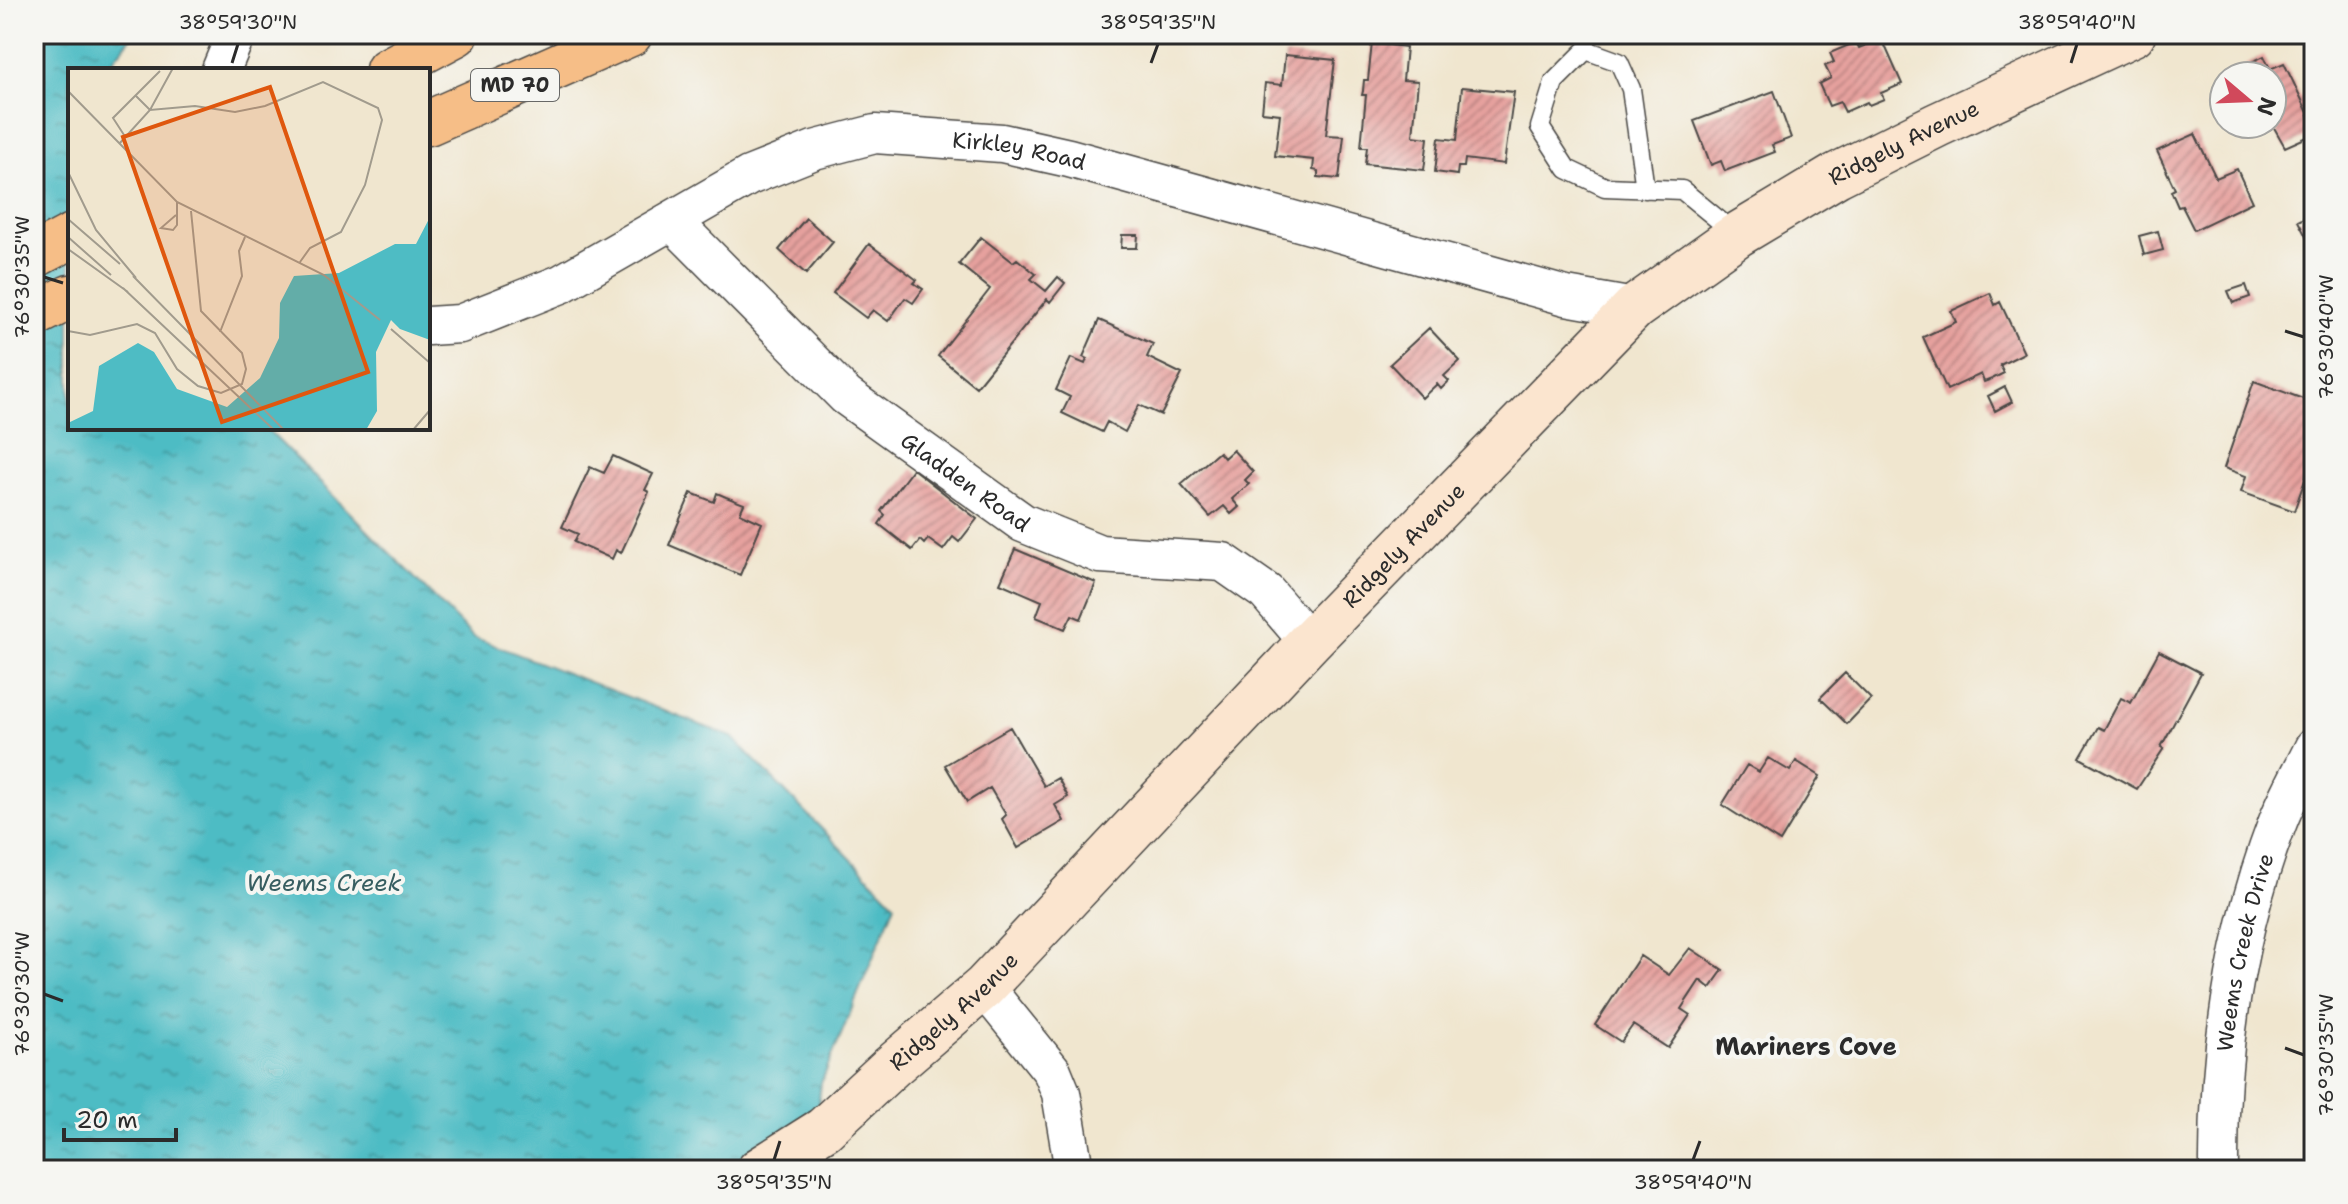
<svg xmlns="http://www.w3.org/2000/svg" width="2348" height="1204" font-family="'Shantell Sans',sans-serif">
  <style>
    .water { fill: url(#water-ripples); stroke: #3c7478; stroke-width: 2 }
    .building { fill: url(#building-hatch) }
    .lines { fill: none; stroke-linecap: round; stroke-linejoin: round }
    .service-casing { stroke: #494744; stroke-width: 21 }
    .minor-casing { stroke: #494744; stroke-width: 41 }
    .secondary-casing { stroke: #494744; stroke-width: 47 }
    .primary-casing { stroke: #494744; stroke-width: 47 }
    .service { stroke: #fff; stroke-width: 18 }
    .minor { stroke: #fff; stroke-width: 38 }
    .secondary { stroke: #fbe5cf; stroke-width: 44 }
    .primary { stroke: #f6be87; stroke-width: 44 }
    .ticks { fill: none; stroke: #2b2b2b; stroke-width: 3 }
    .labels { text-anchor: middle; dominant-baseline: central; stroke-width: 8; stroke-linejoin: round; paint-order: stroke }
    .shield { fill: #f6f6f2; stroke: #686867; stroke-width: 2 }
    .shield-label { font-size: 20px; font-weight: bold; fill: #2b2b2b }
    .street-label { font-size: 22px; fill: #2b2b2b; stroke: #f6f6f2 }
    .water-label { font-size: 24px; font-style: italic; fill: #375e61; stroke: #f6f6f2 }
    .neighbourhood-label { font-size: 24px; font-weight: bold; fill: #2b2b2b; stroke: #f6f6f2 }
    .inset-road { fill: none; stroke: #a19b8d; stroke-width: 2 }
    .view { fill: #df570e; fill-opacity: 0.15; stroke: #df570e; stroke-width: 4 }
    .inset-edge { fill: none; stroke: #2b2b2b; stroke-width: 4 }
    .neatline { fill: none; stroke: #2b2b2b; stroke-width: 3 }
    .ticks-label { font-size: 20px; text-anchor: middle; fill: #2b2b2b }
  </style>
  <defs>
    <pattern id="water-ripples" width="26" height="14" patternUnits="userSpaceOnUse" patternTransform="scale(2)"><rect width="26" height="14" fill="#4ebcc4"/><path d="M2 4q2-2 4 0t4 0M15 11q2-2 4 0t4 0" fill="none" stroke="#41999f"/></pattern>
    <pattern id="building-hatch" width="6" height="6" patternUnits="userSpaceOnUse" patternTransform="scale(2)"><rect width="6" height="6" fill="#e6a19e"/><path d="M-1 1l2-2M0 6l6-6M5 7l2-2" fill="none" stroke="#bb8381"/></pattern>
  </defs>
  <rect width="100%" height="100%" fill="#f6f6f2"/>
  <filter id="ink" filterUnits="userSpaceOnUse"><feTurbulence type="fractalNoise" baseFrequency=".0125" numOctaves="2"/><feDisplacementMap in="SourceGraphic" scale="16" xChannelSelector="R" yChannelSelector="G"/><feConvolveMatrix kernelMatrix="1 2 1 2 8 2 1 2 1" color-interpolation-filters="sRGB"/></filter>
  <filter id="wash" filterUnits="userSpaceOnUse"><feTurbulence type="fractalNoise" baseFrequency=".006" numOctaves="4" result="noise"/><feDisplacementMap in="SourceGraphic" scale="32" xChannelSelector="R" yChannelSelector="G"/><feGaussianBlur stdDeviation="1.8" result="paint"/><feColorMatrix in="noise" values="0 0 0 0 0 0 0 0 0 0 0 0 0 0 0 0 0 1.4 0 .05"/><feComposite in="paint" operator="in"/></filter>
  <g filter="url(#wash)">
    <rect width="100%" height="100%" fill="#f0e6cf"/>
    <path class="water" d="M34 34H134L105 70H70V428H266L473 637 732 737 895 904 821 1083 811 1170H34Z"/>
    <g id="blocks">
      <path class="building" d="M1882 39 1902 84 1881 93 1884 99 1869 105 1867 102 1845 112 1840 102 1829 106 1819 84 1831 78 1825 66 1834 62 1830 53 1856 42 1859 48Z
        M1372 43 1406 47 1403 80 1418 81 1413 136 1428 138 1424 170 1365 164 1367 147H1361L1366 95H1362L1363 91 1364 80H1368Z
        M1285 55 1335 60 1326 135 1344 136 1339 179 1318 177V171L1313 170 1314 160 1275 156 1280 114 1262 112 1265 83 1282 85Z
        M2264 56 2270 69 2284 63 2314 125V134L2285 147 2272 124V76H2236L2233 71Z
        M1462 87 1514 92 1504 164 1465 159 1464 167H1458L1457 175 1435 172 1439 138 1457 140Z
        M1774 91 1791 138 1772 145 1775 152 1725 171 1721 161 1711 165 1694 121Z
        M2195 134 2216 178 2237 169 2252 202 2194 230 2182 206 2178 207 2171 191 2175 189 2157 151Z
        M2314 213V252L2298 221Z
        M806 218 833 242 806 274 779 250Z
        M2158 231 2163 250 2144 255 2139 236Z
        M1122 235H1138L1137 248H1121Z
        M981 237 1013 262 1017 259 1036 274 1031 279 1046 291 1058 277 1065 283 1050 302 1047 299 976 387 938 356 990 289 959 264Z
        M869 244 917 280 914 283 923 289 913 303 905 298 888 321 873 310 866 318 833 293Z
        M2246 285 2250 297 2233 303 2228 291Z
        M1990 293 1995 305 2000 302 2024 353 2000 365 2004 373 1992 379 1984 382 1981 374 1947 390 1923 337 1956 322 1951 311Z
        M1099 320 1153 344 1147 357 1182 374 1161 415 1139 405 1125 432 1107 422 1102 432 1062 413 1070 397 1056 390 1071 358 1085 364 1087 359 1083 357Z
        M1429 328 1460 361 1444 376 1449 381 1441 389 1437 384 1422 398 1390 364Z
        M2254 381 2314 403V454L2294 511 2241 492 2246 476 2224 468Z
        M2005 387 2012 402 1995 411 1988 396Z
        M1233 450 1253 472 1245 480 1249 484 1232 499 1239 507 1231 514 1224 506 1210 517 1181 484 1219 452 1224 458Z
        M613 456 653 474 645 490 649 492 621 553 616 550 612 559 574 542 578 534 562 527 590 467 604 473Z
        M913 469 977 519 959 542 953 537 943 550 928 539 924 544 920 540 912 550 879 524 885 515 881 511Z
        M691 493 714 502 717 493 726 497 744 504 740 513 762 523 740 575 669 545Z
        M1015 549 1096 583 1081 619 1072 615 1065 629 1036 617 1042 601 1000 583Z
        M2159 651 2201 673 2161 747 2164 748 2137 789 2080 758 2098 727 2104 730 2121 698 2131 703Z
        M1845 673 1871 699 1847 724 1820 698Z
        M1010 727 1044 786 1058 778 1068 797 1055 805 1064 821 1018 848 1002 819 1006 815 990 788 967 802 945 765Z
        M1768 758 1790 771 1796 761 1820 776 1780 842 1722 805 1747 765 1759 772Z
        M1690 948 1723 970 1710 988 1700 980 1681 1009 1690 1015 1668 1048 1633 1025 1621 1042 1595 1025 1640 956 1669 975Z"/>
    </g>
  </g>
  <g filter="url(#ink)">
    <use href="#blocks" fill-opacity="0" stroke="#494744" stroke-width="2"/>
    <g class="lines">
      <defs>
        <path id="service" d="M1645 189 1631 89 1619 62 1586 50 1554 82 1540 127 1567 169 1605 187 1682 190 1737 235"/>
        <g id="minor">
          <path d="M221 70 236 34"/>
          <path id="s1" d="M672 221 846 396 1023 523 1100 554 1223 562 1266 592 1309 642"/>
          <path id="s2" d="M428 326 460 324 561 284 749 176 814 150 875 134 1002 143 1069 158 1566 296 1634 308"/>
          <path d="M984 987 1052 1071 1061 1093 1074 1170"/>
          <path id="s3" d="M2219 1170C2218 1051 2235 935 2277 824 2287 797 2302 772 2314 747"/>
        </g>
        <g id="secondary">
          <path id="s4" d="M759 1170 824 1129 891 1067 984 987 1309 642 1634 308 1737 235 1837 175 1937 125 2133 34"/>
        </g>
        <path id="primary" d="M388 70 456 34
          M428 123 630 34
          M34 256 70 237
          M34 315 70 297"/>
      </defs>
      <use href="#service" class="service-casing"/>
      <use href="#minor" class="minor-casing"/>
      <use href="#secondary" class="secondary-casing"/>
      <use href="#primary" class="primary-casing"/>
      <use href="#service" class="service"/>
      <use href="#minor" class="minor"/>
      <use href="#secondary" class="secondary"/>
      <use href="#primary" class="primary"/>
    </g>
  </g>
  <path class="ticks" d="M232 63 238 44M1151 63 1158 44M2071 63 2077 44M44 277 63 283M2285 331 2304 337M44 994 63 1001M2285 1048 2304 1055M774 1160 780 1141M1693 1160 1700 1141"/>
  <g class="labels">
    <rect class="shield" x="471" y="69" width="88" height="32" rx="6"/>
    <g class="shield-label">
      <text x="515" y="85">MD 70</text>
    </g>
    <g class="street-label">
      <text stroke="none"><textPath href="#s4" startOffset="1548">Ridgely Avenue</textPath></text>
      <text stroke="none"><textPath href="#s2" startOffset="636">Kirkley Road</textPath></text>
      <text stroke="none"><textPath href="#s1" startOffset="394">Gladden Road</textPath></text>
      <text stroke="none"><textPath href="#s4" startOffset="900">Ridgely Avenue</textPath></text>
      <text stroke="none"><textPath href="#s3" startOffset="220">Weems Creek Drive</textPath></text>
      <text stroke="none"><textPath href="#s4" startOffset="252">Ridgely Avenue</textPath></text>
    </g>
    <g class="water-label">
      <text x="324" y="883">Weems Creek</text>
    </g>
    <g class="neighbourhood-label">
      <text x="1806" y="1047">Mariners Cove</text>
    </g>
  </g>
  <g transform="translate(68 68)">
    <rect width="362" height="362" fill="#f0e6cf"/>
    <path d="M362 149V272L332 261 323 252 308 284 309 343 298 362H0V355L25 343 31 298 70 275 86 284 109 321 159 339 192 310 211 270 212 235 226 208 271 205 327 176H348Z" fill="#4ebcc4"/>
    <path class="inset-road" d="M0 23 109 134 256 207 312 252M68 28 82 42 127 38 167 44 197 38 255 14 310 40 314 52 297 117 273 164 242 180 232 194M58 70 45 50 92 3M51 76 82 42 105 0M0 104 28 162 68 210M108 147 93 160 105 162 109 157V134M0 151 52 196M0 169 43 207M0 181 60 224M65 208 216 362M55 220 206 362M323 261 362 295M0 263 22 267 69 256 87 265 109 301 130 318 153 325 174 316 178 301 174 285 133 243 123 143M152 264 174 208 171 183 177 169M345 362 362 342"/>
    <path class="view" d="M202 19 300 304 154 354 55 69Z"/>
    <rect width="362" height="362" class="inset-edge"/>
  </g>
  <rect width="2348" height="1204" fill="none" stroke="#f6f6f2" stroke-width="88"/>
  <g transform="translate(2248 100) rotate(109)"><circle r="38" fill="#f6f6f2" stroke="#a5a5a2" stroke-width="2"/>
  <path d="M0-6L14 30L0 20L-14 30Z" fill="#d1495b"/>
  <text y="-12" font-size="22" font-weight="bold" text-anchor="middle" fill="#2b2b2b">N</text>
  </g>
  <path d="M64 1128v12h112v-12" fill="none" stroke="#2b2b2b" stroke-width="4"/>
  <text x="76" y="1128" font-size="24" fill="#2b2b2b" stroke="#f6f6f2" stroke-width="6" paint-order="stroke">20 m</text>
  <rect x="44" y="44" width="2260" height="1116" class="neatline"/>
  <g class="ticks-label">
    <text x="238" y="29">38°59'30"N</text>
    <text x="1158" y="29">38°59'35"N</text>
    <text x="2077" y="29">38°59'40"N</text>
    <text transform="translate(22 277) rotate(-90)" y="7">76°30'35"W</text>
    <text transform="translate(2326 337) rotate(-90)" y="7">76°30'40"W</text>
    <text transform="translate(22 994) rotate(-90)" y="7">76°30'30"W</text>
    <text transform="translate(2326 1055) rotate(-90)" y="7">76°30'35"W</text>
    <text x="774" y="1189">38°59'35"N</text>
    <text x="1693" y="1189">38°59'40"N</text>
  </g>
</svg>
